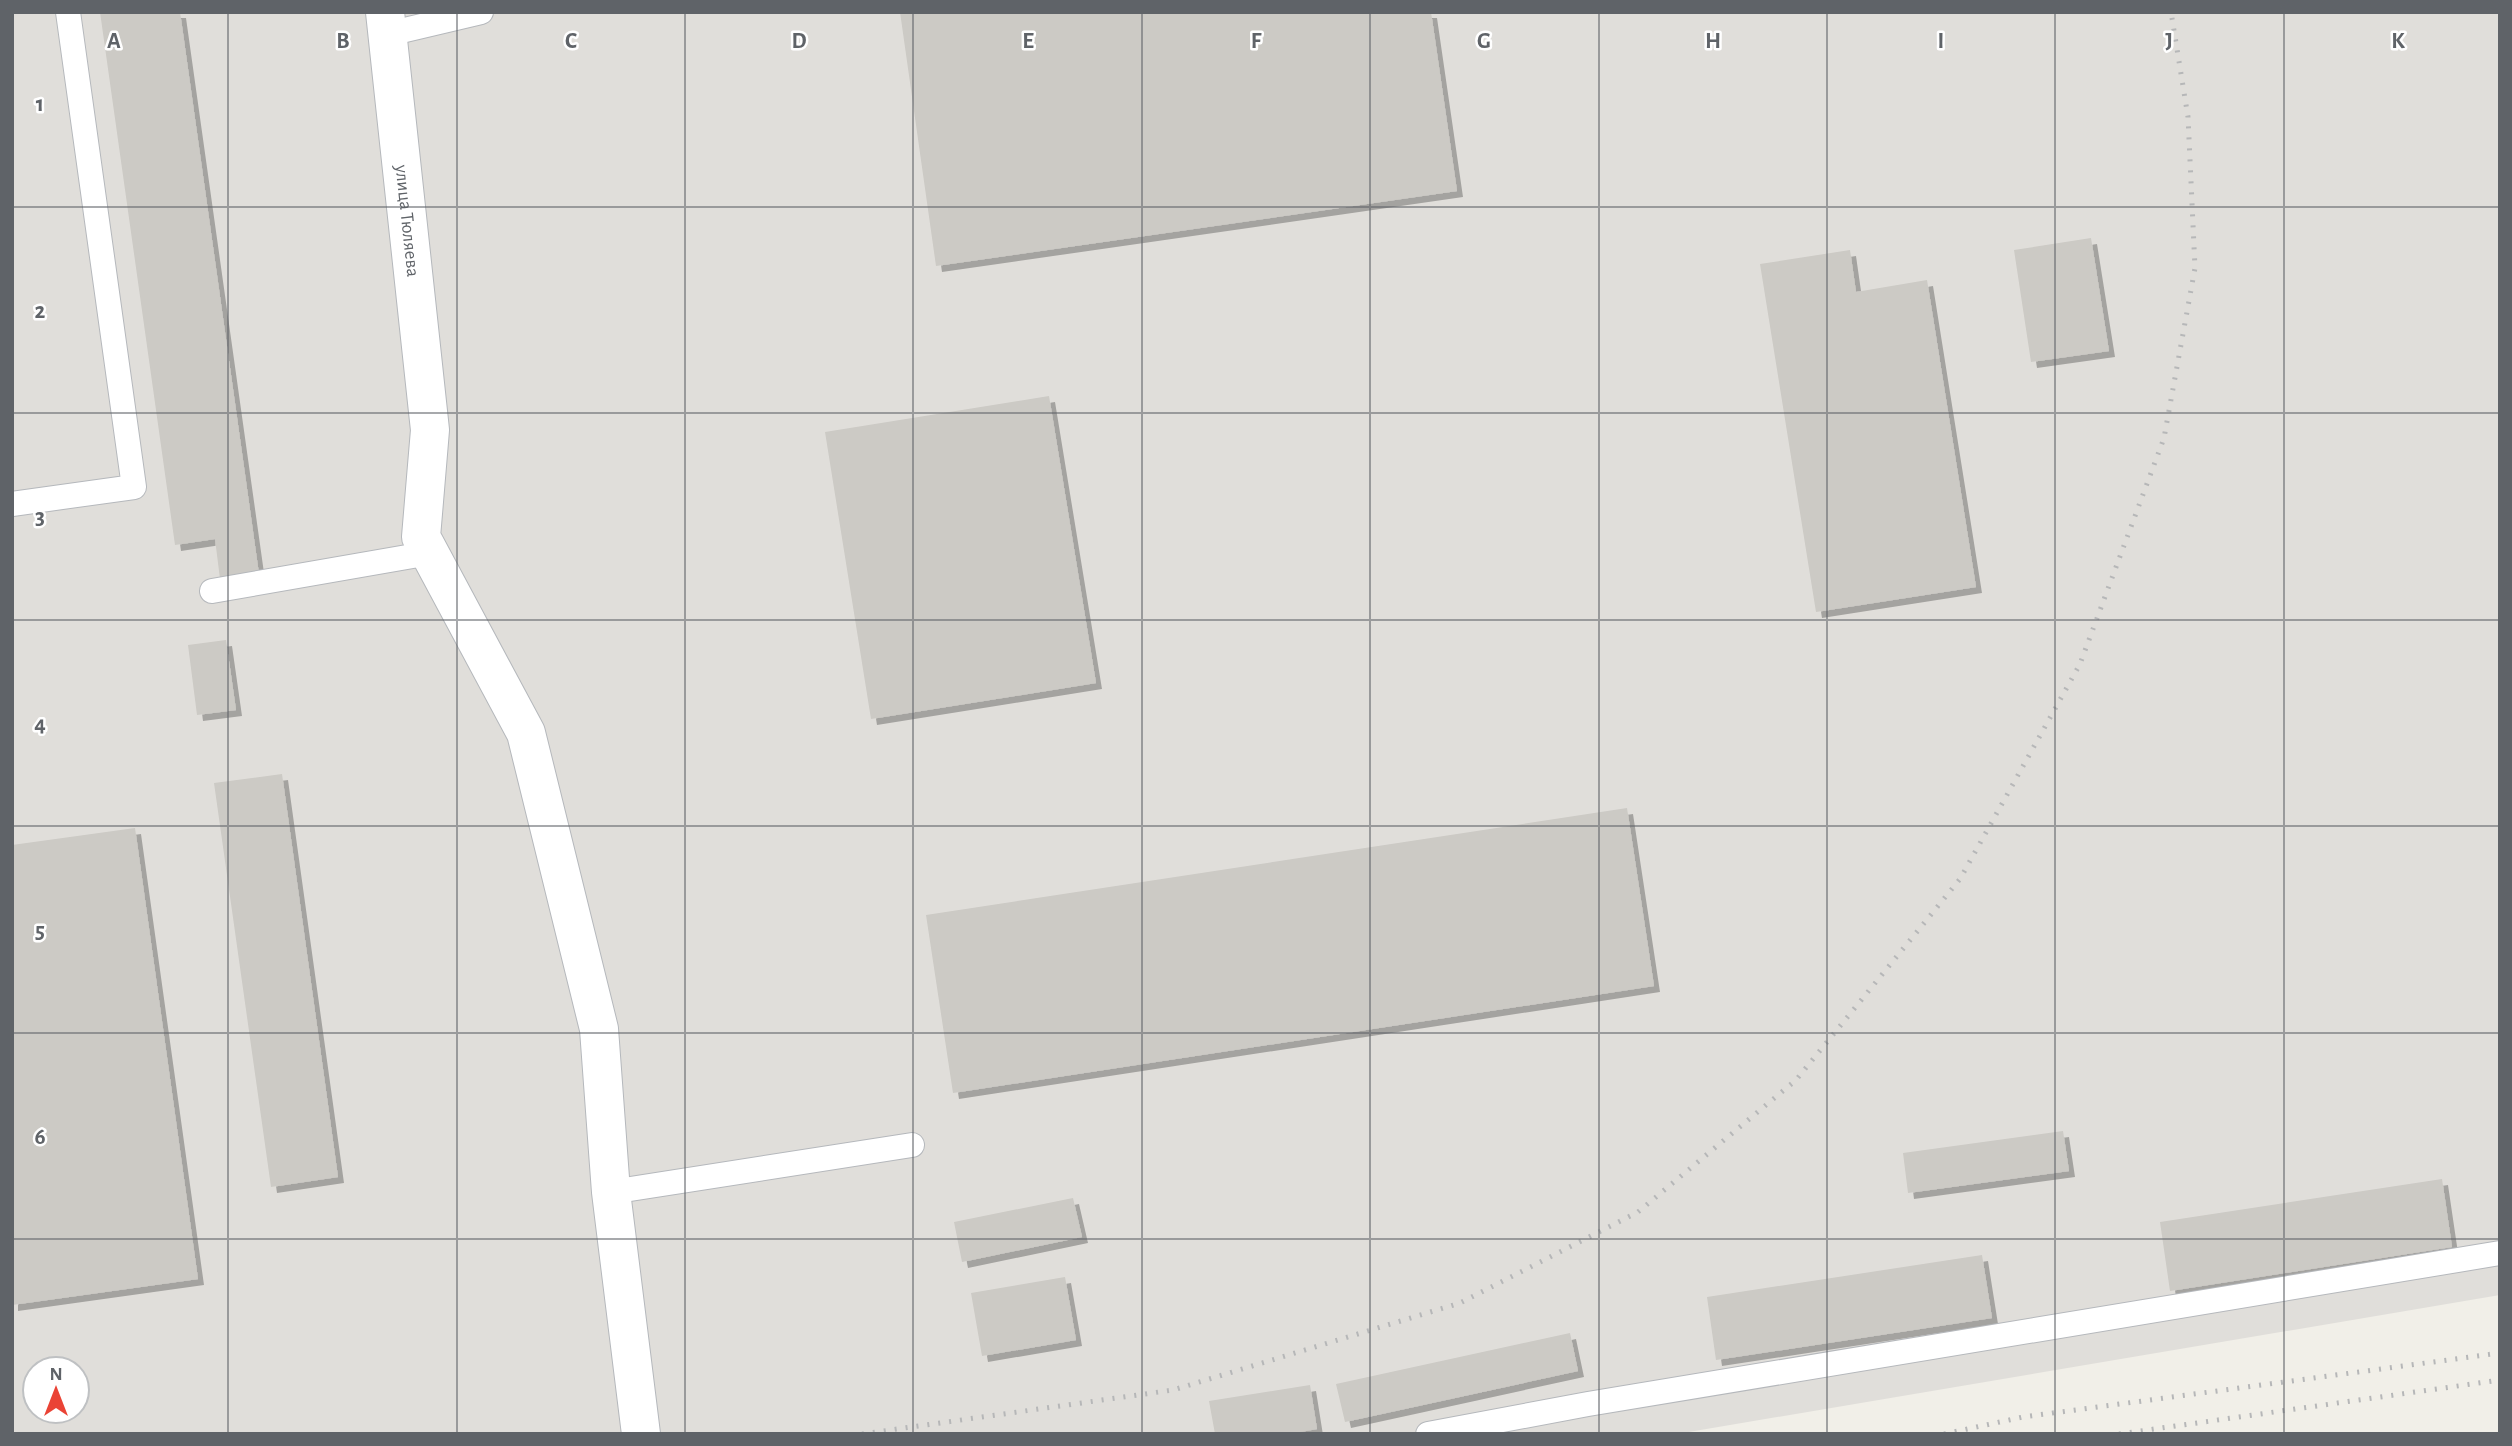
<svg xmlns="http://www.w3.org/2000/svg" width="2512" height="1446" font-family="'Alegreya Sans',sans-serif">
  <style>
    .industrial { fill: #e0deda; fill-rule: evenodd }
    .building { fill: #cccac5; filter: url(#shadow) }
    .lines { fill: none; stroke-linecap: round; stroke-linejoin: round }
    .service-casing { stroke: #b5b8bc; stroke-width: 26 }
    .minor-casing { stroke: #b5b8bc; stroke-width: 40 }
    .service { stroke: #fff; stroke-width: 24 }
    .minor { stroke: #fff; stroke-width: 38 }
    .rail { stroke: #b6b7b8; stroke-width: 5; stroke-dasharray: 2 9; stroke-linecap: butt }
    .grid { fill: none; stroke: #5f6368; stroke-width: 2; stroke-opacity: 0.55 }
    .labels { text-anchor: middle; dominant-baseline: central; stroke-width: 5; stroke-linejoin: round; paint-order: stroke }
    .street-label { font-size: 19px; fill: #5f6368; stroke: #fff }
    .grid-label { font-size: 23px; text-anchor: middle; font-weight: bold; fill: #5f6368; stroke: #fff; stroke-width: 5; stroke-linejoin: round; paint-order: stroke }
  </style>
  <defs>
    <filter id="shadow"><feDropShadow dx="6" dy="6" stdDeviation="0" flood-color="#0004"/></filter>
  </defs>
  <rect width="100%" height="100%" fill="#f1efe8"/>
  <path class="industrial" d="M12 12H2500V1295L1677 1434H12ZM35 1369H77V1411H35Z"/>
  <path class="building" d="M100 12H180L259 574 220 579 215 539 175 545Z
    M900 12H1431L1457 191 936 266Z
    M2091 238 2109 351 2031 362 2014 250Z
    M1850 250 1856 292 1927 280 1976 587 1816 612 1760 264Z
    M1049 396 1096 683 871 719 825 432Z
    M226 640 236 710 197 715 188 645Z
    M282 774 338 1177 271 1187 214 783Z
    M1627 808 1654 986 953 1093 926 915Z
    M135 828 198 1279 12 1305V845Z
    M2063 1131 2069 1171 1908 1193 1903 1153Z
    M2442 1179 2452 1247 2170 1291 2160 1222Z
    M1073 1198 1082 1237 962 1262 954 1222Z
    M1982 1255 1992 1318 1716 1360 1707 1297Z
    M1065 1277 1076 1340 982 1356 971 1293Z
    M1570 1333 1578 1371 1345 1422 1336 1384Z
    M1310 1385 1317 1429 1289 1434H1215L1209 1401Z"/>
  <g class="lines">
    <defs>
      <path id="service" d="M388 34 481 12
        M12 504 134 487 68 12
        M212 591 430 553
        M611 1192 912 1145
        M1428 1434 1588 1404 2500 1253"/>
      <g id="minor">
        <path id="s1" d="M385 12 430 430 421 537 526 733 599 1029 611 1192 641 1434"/>
      </g>
    </defs>
    <use href="#service" class="service-casing"/>
    <use href="#minor" class="minor-casing"/>
    <use href="#service" class="service"/>
    <use href="#minor" class="minor"/>
    <path class="rail" d="M862 1434 1173 1390 1460 1303 1638 1212 1796 1080 1960 879 2080 664 2164 438 2195 268 2188 117 2171 12
      M1944 1434 2023 1417 2500 1353
      M2119 1434 2500 1380"/>
  </g>
  <path class="grid" d="M228 12V1434M457 12V1434M685 12V1434M913 12V1434M1142 12V1434M1370 12V1434M1599 12V1434M1827 12V1434M2055 12V1434M2284 12V1434M12 207H2500M12 413H2500M12 620H2500M12 826H2500M12 1033H2500M12 1239H2500"/>
  <g class="labels">
    <g class="street-label">
      <text stroke="none"><textPath href="#s1" startOffset="210">улица Тюляева</textPath></text>
    </g>
  </g>
  <g class="grid-label">
    <text x="114" y="48">A</text>
    <text x="343" y="48">B</text>
    <text x="571" y="48">C</text>
    <text x="799" y="48">D</text>
    <text x="1028" y="48">E</text>
    <text x="1256" y="48">F</text>
    <text x="1484" y="48">G</text>
    <text x="1713" y="48">H</text>
    <text x="1941" y="48">I</text>
    <text x="2169" y="48">J</text>
    <text x="2398" y="48">K</text>
    <text x="40" y="111">1</text>
    <text x="40" y="318">2</text>
    <text x="40" y="524">3</text>
    <text x="40" y="731">4</text>
    <text x="40" y="938">5</text>
    <text x="40" y="1144">6</text>
  </g>
  <rect width="2512" height="1446" fill="none" stroke="#5f6368" stroke-width="28"/>
  <g transform="translate(56 1390)"><circle r="33" fill="#ffffff" stroke="#bfc1c3" stroke-width="2"/>
  <path d="M0-5L12 26L0 18L-12 26Z" fill="#ea4335"/>
  <text y="-10" font-size="19" font-weight="bold" text-anchor="middle" fill="#5f6368">N</text>
  </g>
</svg>
